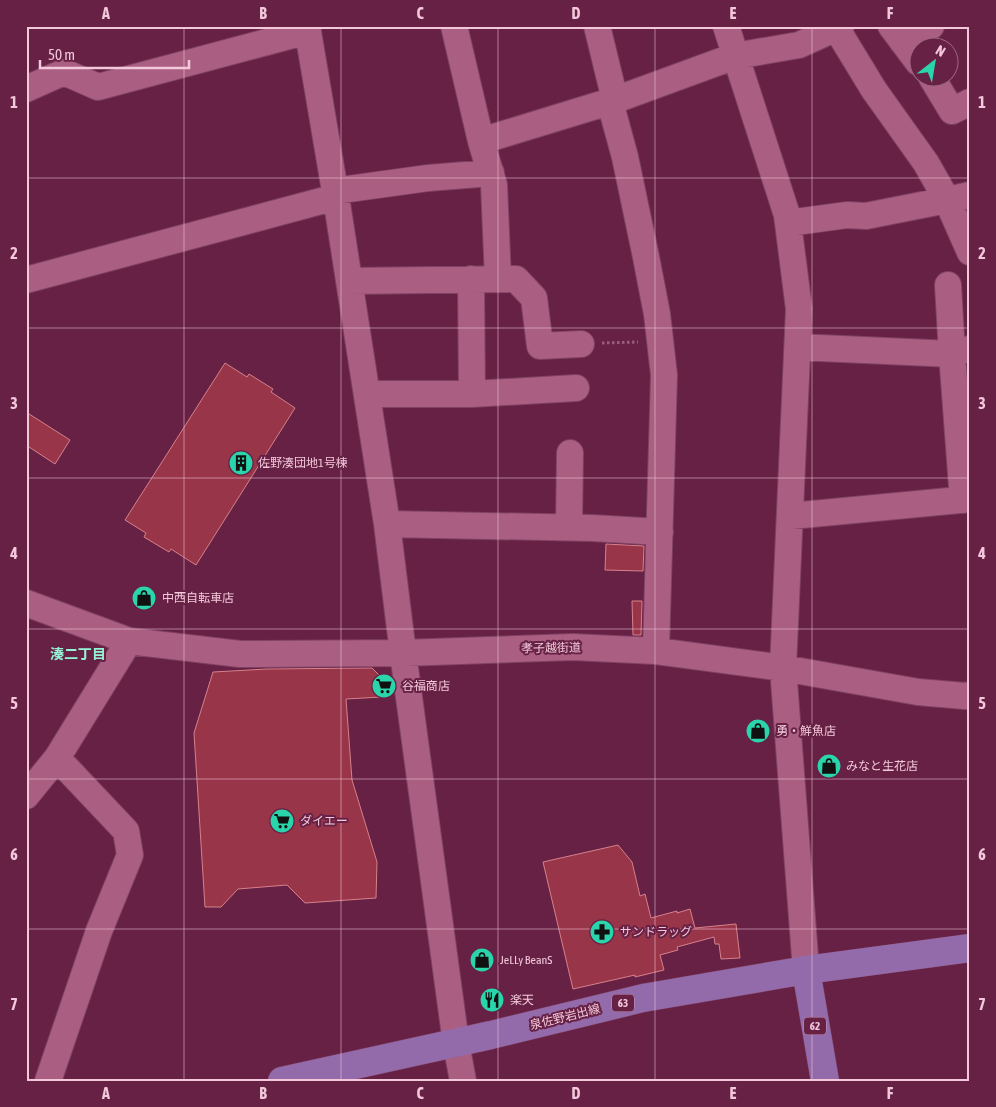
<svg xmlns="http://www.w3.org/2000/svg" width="996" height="1107" font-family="'Asap Condensed','Noto Sans JP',sans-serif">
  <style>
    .building { fill: #993549; stroke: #d7818c }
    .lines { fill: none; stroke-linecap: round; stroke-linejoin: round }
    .minor-casing { stroke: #7f4163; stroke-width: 28 }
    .major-casing { stroke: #7f4163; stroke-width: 29 }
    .path { stroke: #995d7b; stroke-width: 3; stroke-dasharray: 2.5 2.5; stroke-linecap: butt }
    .minor { stroke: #aa5f82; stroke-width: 26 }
    .major { stroke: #936baa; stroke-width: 28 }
    .grid { fill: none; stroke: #f3c8da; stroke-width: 1; stroke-opacity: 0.55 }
    .labels { text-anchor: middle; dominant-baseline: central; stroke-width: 4; stroke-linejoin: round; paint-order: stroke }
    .shield { fill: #662145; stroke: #c996ad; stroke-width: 1 }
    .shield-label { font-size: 11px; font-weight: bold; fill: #f3c8da }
    .poi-label { font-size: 12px; fill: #f3c8da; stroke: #662145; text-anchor: start }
    .street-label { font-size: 12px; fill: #f3c8da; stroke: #662145 }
    .neighbourhood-label { font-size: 14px; font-weight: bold; fill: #94f3d5; stroke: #662145 }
    .neatline { fill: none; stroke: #f3c8da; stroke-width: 2 }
    .grid-label { font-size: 16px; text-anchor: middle; font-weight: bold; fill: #f3c8da }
  </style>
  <rect width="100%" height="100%" fill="#662145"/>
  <path class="building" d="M225 363 247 377 249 374 273 389 271 392 295 408 196 565 171 549 169 552 144 537 146 533 125 520Z
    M26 412 70 440 55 464 26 445Z
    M606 544 644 546 643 571 605 570Z
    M632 601H642L641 635H633Z
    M372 668 381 677 382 697 346 699 352 780 377 862 376 898 305 903 287 885 238 889 221 907H205L194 733 213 672 267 669Z
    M618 845 632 862 640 896 645 894 651 918 677 911V913L690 909 695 928 736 924 740 958 721 959 719 944H715L714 937 677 947 678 950 660 955 664 970 635 977V975L573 989 543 862Z"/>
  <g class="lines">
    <defs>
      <path id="minor" d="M307 26 336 197 387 524 403 653 456 1043 463 1081
        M454 26 481 141 494 185 498 279
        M597 26 615 100
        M726 26 787 215 799 309 783 668 806 970
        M835 26 874 90 926 163 947 200 970 252
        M891 26 918 62
        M902 41 931 26
        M932 78 952 111 970 102
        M26 89 64 72 98 87 308 31
        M610 102 625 157 646 257 657 314 664 375 656 651
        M481 141 615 100 735 56 799 45 841 26
        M334 191 428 178 491 173
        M788 223 847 215 866 216 947 200 970 195
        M26 280 336 197
        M349 281 516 279 534 298 540 346 581 344
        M948 285 952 354 963 500
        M798 347 952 354 969 349
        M367 394H472L471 279
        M472 394 576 388
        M791 516 970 499
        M387 524 592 528 660 532
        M569 527 570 453
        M26 603 129 641 240 654 403 653 573 647 656 651 783 668 918 692 965 696 970 695
        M26 796 57 758 129 641
        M48 1081 99 931 130 855 126 831 57 758"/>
      <path id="major" d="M806 970 825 1081
        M282 1081 491 1035 643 998 806 970 970 948"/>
    </defs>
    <use href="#minor" class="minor-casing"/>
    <use href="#major" class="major-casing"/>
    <path class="path" d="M602 343 638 342"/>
    <use href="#minor" class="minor"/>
    <use href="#major" class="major"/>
  </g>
  <path class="grid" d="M184 26V1081M341 26V1081M498 26V1081M655 26V1081M812 26V1081M26 178H970M26 328H970M26 478H970M26 629H970M26 779H970M26 929H970"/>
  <defs>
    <symbol id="building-disc" viewBox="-11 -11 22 22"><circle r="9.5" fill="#2ad5ac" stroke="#662145"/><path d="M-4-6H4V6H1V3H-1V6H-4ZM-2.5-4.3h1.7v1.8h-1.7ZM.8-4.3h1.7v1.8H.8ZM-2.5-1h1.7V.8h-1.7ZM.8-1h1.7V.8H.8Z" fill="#111"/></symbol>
    <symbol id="shop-disc" viewBox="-11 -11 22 22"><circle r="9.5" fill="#2ad5ac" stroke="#662145"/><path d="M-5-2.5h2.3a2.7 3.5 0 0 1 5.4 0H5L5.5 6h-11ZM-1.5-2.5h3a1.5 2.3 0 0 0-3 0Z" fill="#111"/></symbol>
    <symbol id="supermarket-disc" viewBox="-11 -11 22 22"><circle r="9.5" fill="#2ad5ac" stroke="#662145"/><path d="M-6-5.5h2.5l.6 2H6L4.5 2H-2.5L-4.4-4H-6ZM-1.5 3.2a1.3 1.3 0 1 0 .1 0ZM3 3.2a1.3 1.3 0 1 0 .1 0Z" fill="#111"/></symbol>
    <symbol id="pharmacy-disc" viewBox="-11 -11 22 22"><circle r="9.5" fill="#2ad5ac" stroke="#662145"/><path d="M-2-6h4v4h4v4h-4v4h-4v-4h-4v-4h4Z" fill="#111"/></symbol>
    <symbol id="restaurant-disc" viewBox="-11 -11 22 22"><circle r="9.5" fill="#2ad5ac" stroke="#662145"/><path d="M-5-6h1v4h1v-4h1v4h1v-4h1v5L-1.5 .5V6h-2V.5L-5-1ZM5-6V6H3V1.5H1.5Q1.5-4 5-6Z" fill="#111"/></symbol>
  </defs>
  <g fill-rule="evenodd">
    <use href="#building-disc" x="227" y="449" width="28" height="28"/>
    <use href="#shop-disc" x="130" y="584" width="28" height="28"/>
    <use href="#supermarket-disc" x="370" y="672" width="28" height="28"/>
    <use href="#shop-disc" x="744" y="717" width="28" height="28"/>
    <use href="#shop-disc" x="815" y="752" width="28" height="28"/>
    <use href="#supermarket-disc" x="268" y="807" width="28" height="28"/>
    <use href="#pharmacy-disc" x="588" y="918" width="28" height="28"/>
    <use href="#shop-disc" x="468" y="946" width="28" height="28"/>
    <use href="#restaurant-disc" x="478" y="986" width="28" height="28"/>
  </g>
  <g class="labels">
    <g class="shield">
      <rect x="612" y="994.5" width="22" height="17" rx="4"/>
      <rect x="804" y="1017.5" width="22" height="17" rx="4"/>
    </g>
    <g class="shield-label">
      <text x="623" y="1003">63</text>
      <text x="815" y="1026">62</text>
    </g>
    <g class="poi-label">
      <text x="258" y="463">佐野湊団地1号棟</text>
      <text x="162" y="598">中西自転車店</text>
      <text x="402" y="686">谷福商店</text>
      <text x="776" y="731">勇・鮮魚店</text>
      <text x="846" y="766">みなと生花店</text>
      <text x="300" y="821">ダイエー</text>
      <text x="620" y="932">サンドラッグ</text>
      <text x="500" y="960">JeLLy BeanS</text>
      <text x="510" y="1000">楽天</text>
    </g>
    <g class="street-label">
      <text transform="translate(551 648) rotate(-1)">孝子越街道</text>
      <text transform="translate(565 1017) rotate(-14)">泉佐野岩出線</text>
    </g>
    <g class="neighbourhood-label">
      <text x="78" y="654">湊二丁目</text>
    </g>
  </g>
  <rect width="996" height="1107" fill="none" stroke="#662145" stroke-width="55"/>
  <g transform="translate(934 62) rotate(31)"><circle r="24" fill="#662145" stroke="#9e6481"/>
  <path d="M0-4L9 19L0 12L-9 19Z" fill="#2ad5ac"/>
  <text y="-8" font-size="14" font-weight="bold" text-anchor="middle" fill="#f3c8da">N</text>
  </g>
  <path d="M40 60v8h149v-8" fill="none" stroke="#f3c8da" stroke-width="2.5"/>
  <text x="48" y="60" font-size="15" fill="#f3c8da" stroke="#662145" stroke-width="4" paint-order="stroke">50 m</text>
  <rect x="28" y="28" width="940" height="1052" class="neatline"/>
  <g class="grid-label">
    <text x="106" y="19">A</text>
    <text x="263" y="19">B</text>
    <text x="420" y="19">C</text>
    <text x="576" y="19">D</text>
    <text x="733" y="19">E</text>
    <text x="890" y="19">F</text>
    <text x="14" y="108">1</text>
    <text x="982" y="108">1</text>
    <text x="14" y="259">2</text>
    <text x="982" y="259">2</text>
    <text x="14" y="409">3</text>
    <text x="982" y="409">3</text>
    <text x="14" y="559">4</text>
    <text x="982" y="559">4</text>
    <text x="14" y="709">5</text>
    <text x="982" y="709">5</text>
    <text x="14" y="860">6</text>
    <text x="982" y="860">6</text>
    <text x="14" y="1010">7</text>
    <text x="982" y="1010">7</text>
    <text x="106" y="1099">A</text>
    <text x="263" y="1099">B</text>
    <text x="420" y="1099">C</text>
    <text x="576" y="1099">D</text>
    <text x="733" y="1099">E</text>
    <text x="890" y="1099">F</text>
  </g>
</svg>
